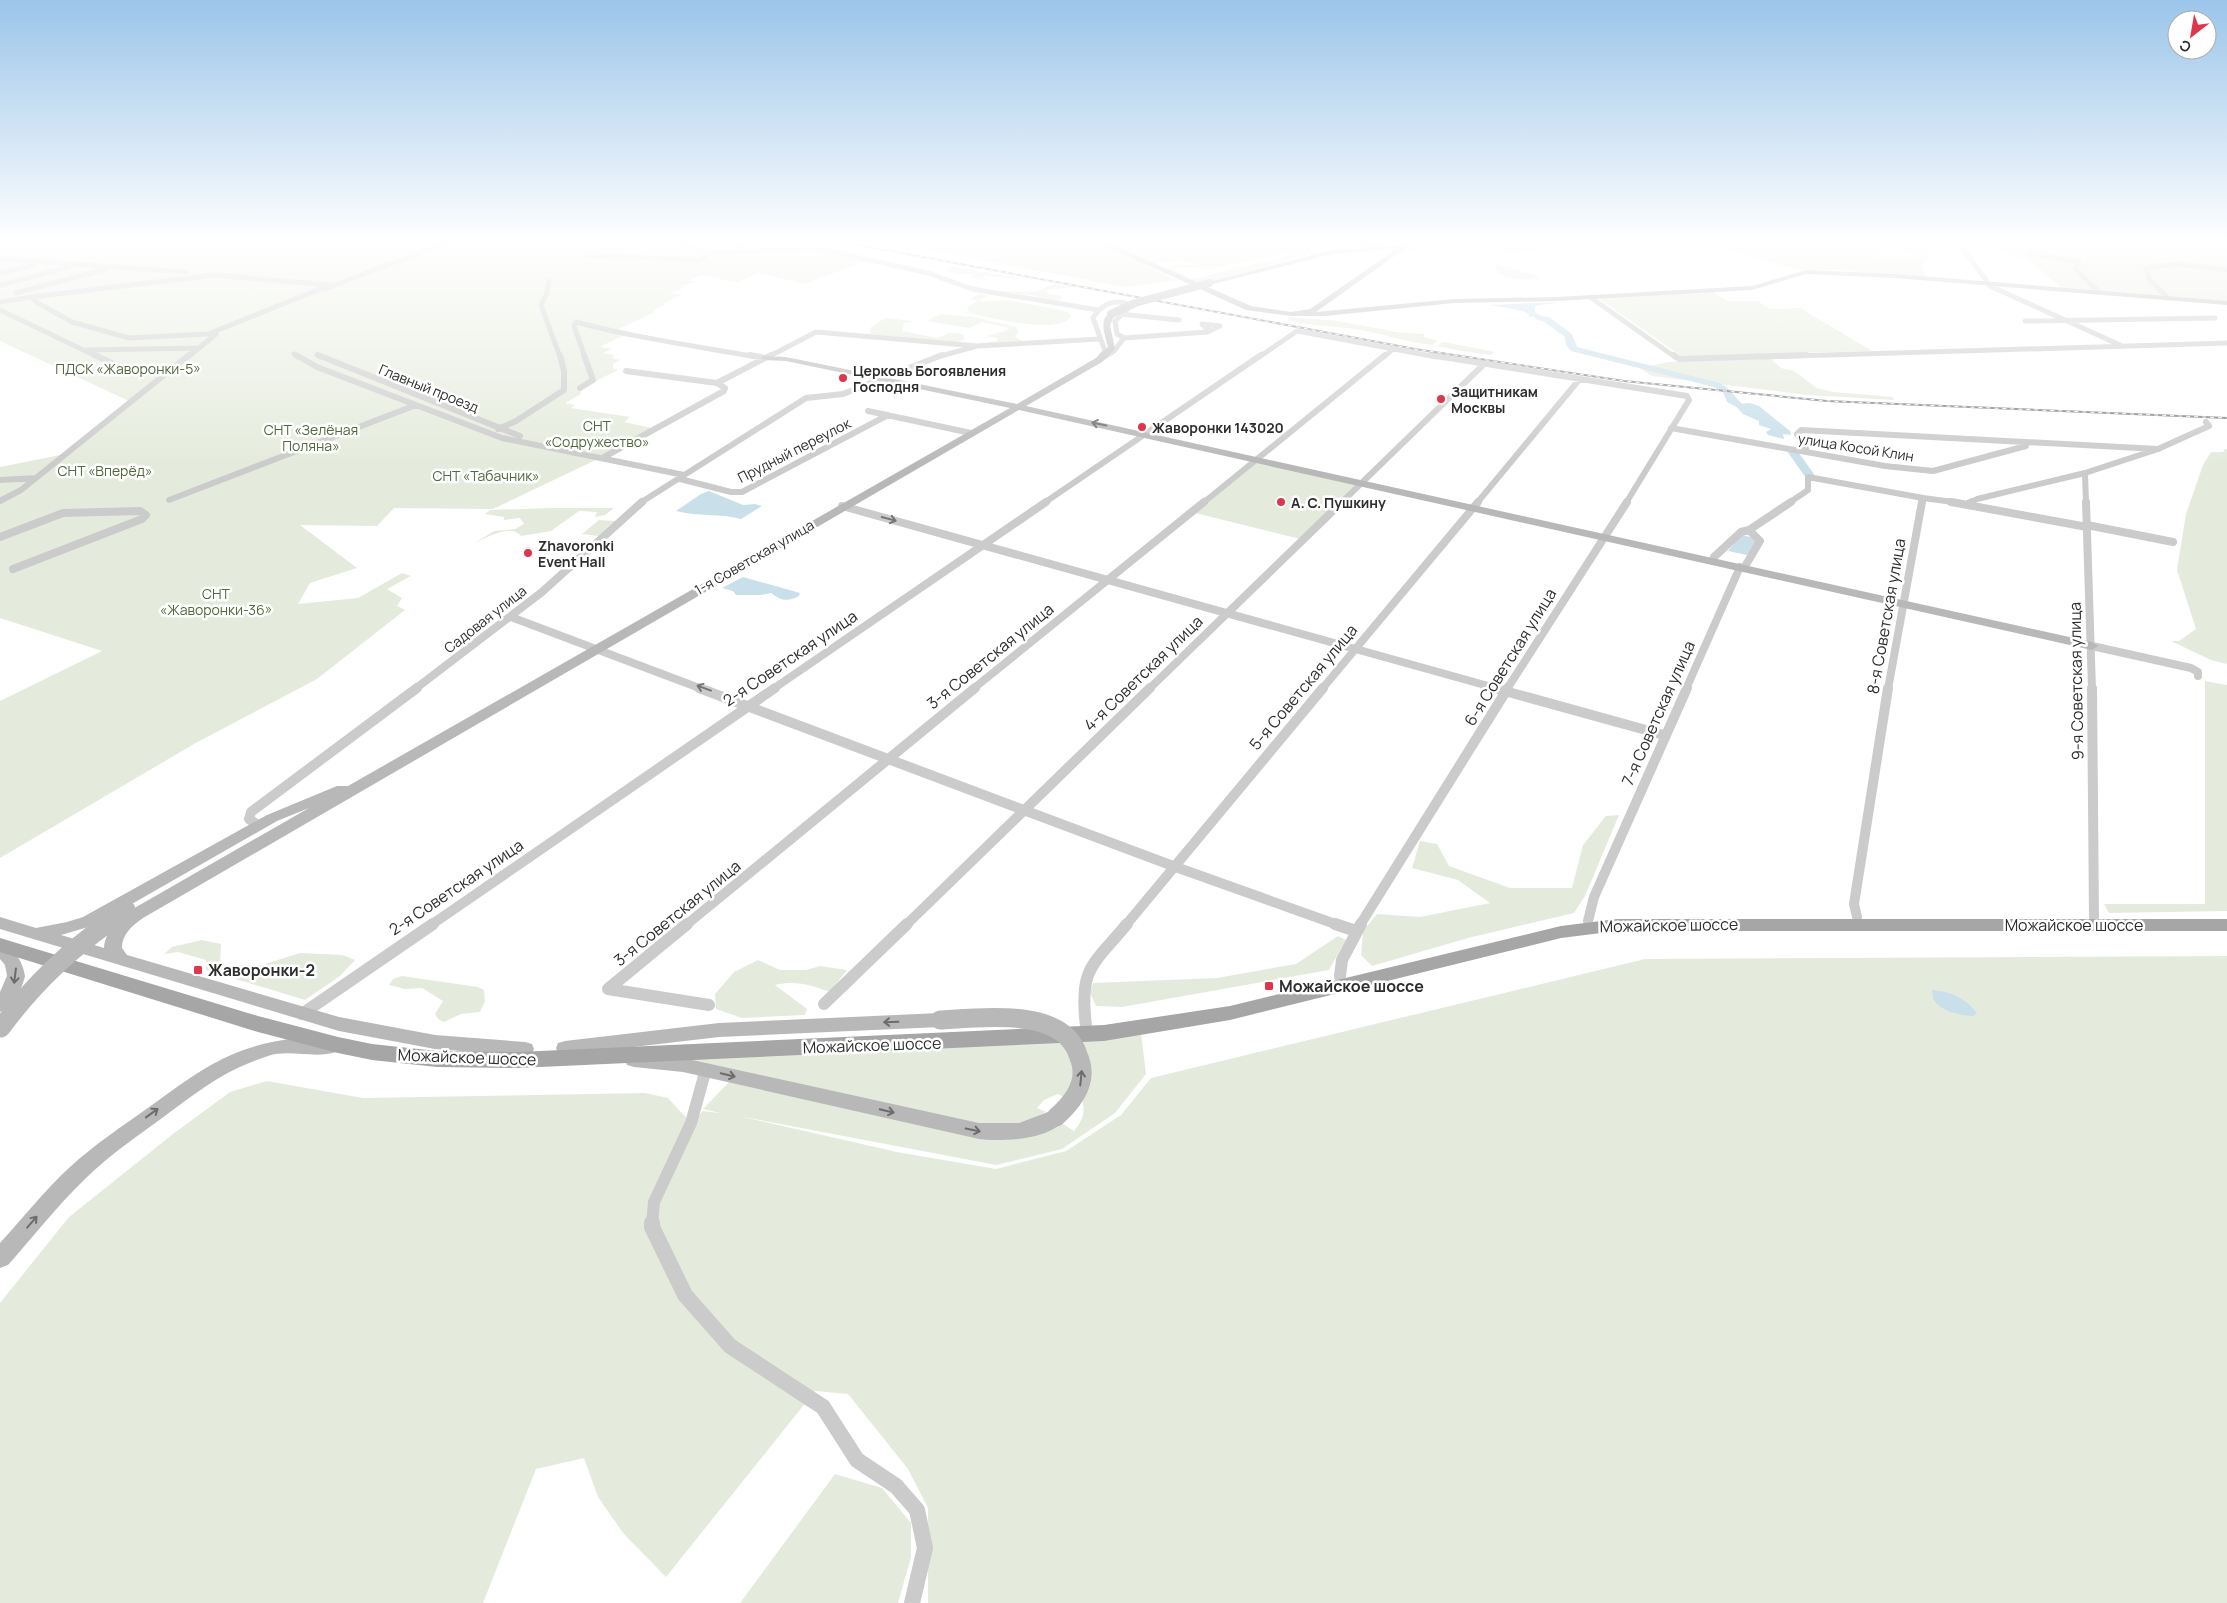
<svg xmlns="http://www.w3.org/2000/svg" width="2227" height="1603" font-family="Manrope,sans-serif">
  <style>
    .green { fill: #e5ebdc }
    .water { fill: #c9dfea }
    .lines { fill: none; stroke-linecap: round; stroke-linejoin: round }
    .stream { stroke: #c9dfea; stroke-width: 1 }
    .river { fill: #c9dfea; fill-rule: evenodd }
    .street-far5 { stroke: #cbcbcb; stroke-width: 5 }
    .street-far4 { stroke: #cbcbcb; stroke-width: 6 }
    .street-far3 { stroke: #cbcbcb; stroke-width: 8 }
    .street-far2 { stroke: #cbcbcb; stroke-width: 10 }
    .street-far1 { stroke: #cbcbcb; stroke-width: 12 }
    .street { stroke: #cbcbcb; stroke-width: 16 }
    .secondary { fill: #b8b8b8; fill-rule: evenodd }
    .primary { fill: #a6a6a6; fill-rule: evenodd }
    .rail-casing { stroke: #838383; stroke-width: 2 }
    .rail { stroke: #fff; stroke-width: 1; stroke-dasharray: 4; stroke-linecap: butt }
    .secondary-bridge-far2 { stroke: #b8b8b8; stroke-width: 8 }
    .secondary-bridge-far1 { stroke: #b8b8b8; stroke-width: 15 }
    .secondary-bridge { stroke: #b8b8b8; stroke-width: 19 }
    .oneway { stroke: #6c6c6c }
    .oneway2 { stroke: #757575 }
    .poi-dot { fill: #de374b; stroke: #fff; stroke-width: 2 }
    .labels { text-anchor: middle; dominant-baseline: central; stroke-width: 5; stroke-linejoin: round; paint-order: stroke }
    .far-park-label { font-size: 14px; fill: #53683d; stroke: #fff }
    .far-poi-label { font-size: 14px; font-weight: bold; fill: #2e2e2e; stroke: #fff; text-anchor: start }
    .far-street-label { font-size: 14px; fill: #2e2e2e; stroke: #fff }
    .street-label { font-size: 16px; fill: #2e2e2e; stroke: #fff }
    .poi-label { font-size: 16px; font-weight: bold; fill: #2e2e2e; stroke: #fff; text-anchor: start }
  </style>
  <rect width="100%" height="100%" fill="#fff"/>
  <path class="green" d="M0 240H57L0 251Z
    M67 240H758L730 250 814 248 869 260 804 284 759 273 736 282 701 275 689 280 695 282 680 286 684 288 670 293 681 295 663 304 665 305 653 310 655 312 614 331 626 334 600 347 612 349 603 353 614 355 612 358 620 360 613 364V368L618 370 580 389 581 394 565 403 575 405 571 408 630 417 624 422 652 428 604 456 530 441 598 459 493 509 394 508 377 526 300 525 357 568 310 583 298 604 358 598 402 573 411 576 387 589 402 598 397 606 405 610 317 679 194 744 0 858V701L102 651 0 618V467L65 454 131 402 0 341V252Z
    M852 240H1242L1305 248 1267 260 1303 249 1209 269 1185 267 1172 269 1187 276V279L1193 278 1186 279 1166 269 1181 264 1200 266 1180 260 1145 265 1176 280 1125 287 922 249H903L877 245V242Z
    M1424 240H1545L1522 242 1540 247 1515 254 1502 251 1510 247 1506 244 1417 249 1399 255Z
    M1703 240H1867L1864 242 1884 255 1871 256 1873 257H1916L1879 240 1922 242 1931 257 1921 266 1927 277 1856 272 1853 270H1799L1698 242 1705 241Z
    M1982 240H2227V263L2170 257 2227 264V302L2061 288 2034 264Z
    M1307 249 1315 253 1201 284 1189 280 1279 258Z
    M1496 264 1535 275 1540 279C1525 279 1506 282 1495 270Z
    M953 266 1012 277 1020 279 987 276 982 278 994 281 971 278 974 276 972 274H956L946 271Z
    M1055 284 1075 287 1046 290 1049 294 1062 296V298L1057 302 1032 295 999 292C1012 290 1024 293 1037 291 1043 290 1048 285 1055 284Z
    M1713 292 1728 301H1758L1770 309 1800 308 1872 351 1681 356 1598 298Z
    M979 294 988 296 978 301 1007 300 1061 310 1069 313 1071 317C1054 336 987 316 963 312H968V306L978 301 969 299Z
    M940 314 974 317 1016 327 1018 332 1015 337 1023 341 979 344 997 341V338L987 336 1005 331 1010 328 982 322 969 328 926 321Z
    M1288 317 1338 321 1396 332 1424 334V337L1438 341 1431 345C1405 342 1381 333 1355 329 1333 326 1310 326 1289 320Z
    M885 318 913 321 904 323 902 331 938 338 949 333 963 334 965 339 957 343 870 334 871 327Z
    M1443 342 1491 351 1494 352 1491 355 1461 351 1437 346Z
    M1770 358 1781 368 1794 371 1817 388 1833 392 1893 397 1894 400 1808 395 1652 376 1640 368 1668 362Z
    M2225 449H2227V664L2211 660 2171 641H2179L2196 629 2177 570 2186 514 2203 465 2211 452H2223Z
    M1259 461 1358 483 1300 539 1195 513Z
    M550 508H614L605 515 595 517 597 512 579 511 551 531 521 536C511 523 486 538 475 543L494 531 515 529 524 524 520 518 504 520V517L485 514 490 510Z
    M599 520 615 521 598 536 582 534Z
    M2205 681 2227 685V911L2109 913 2104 904H2205Z
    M1619 815 1585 896 1574 913 1468 938 1372 966 1361 955 1363 931 1377 914 1420 917 1490 903 1458 880 1412 868 1420 841 1437 844 1449 866 1510 888H1572L1583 845 1606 816Z
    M1338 936 1346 940 1329 970 1122 1007 1096 1006 1090 993 1093 983 1217 978 1296 964Z
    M202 940 221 944 220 966 262 965 300 953 343 955 355 960 340 976 305 1000 206 970V960L178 952 164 954 172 947Z
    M2227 956V1603H928V1508L908 1469 848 1394 815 1391 666 1577 623 1533 598 1497 584 1458 536 1469 483 1603H0V1303L69 1217 173 1134 230 1092 267 1081 363 1098 645 1093 668 1098 691 1123 703 1111 720 1113 703 1109 730 1081 980 1138C1015 1141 1029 1140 1060 1122L1074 1131C1082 1121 1086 1113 1082 1100L1081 1042 1141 1032 1146 1074 1115 1113 1062 1149 996 1165 739 1116 897 1152 996 1169 1066 1151 1121 1115 1151 1078 1645 959Z
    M758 960 780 970H806L820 966 847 970 830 992C811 985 796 980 775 985L807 1009 805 1015 742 1018 716 1009 715 994 734 972Z
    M402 976 478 987 484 990 485 1001 480 1012 461 1014 444 1022 438 1019 435 1014 443 1001 422 988 405 989 389 985 393 979Z
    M1058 1040C1075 1060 1081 1073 1066 1098L1058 1094 1044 1100 1037 1108 1046 1112 1014 1128 981 1127 669 1059Z
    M835 1474 882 1488 911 1523V1557L898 1603H740Z"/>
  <path class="water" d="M1561 302 1535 306V312L1541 316 1528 317 1530 315 1523 311 1490 305Z
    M1750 403 1759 406 1790 431 1791 435 1783 434 1784 439 1768 435 1766 432 1771 429 1759 425V421L1743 414 1734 404Z
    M709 491 743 505 755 504 762 506 741 519C720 513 698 517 676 511L701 494Z
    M1741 535 1755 538 1758 543 1747 555 1728 551Z
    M743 577 800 593 799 596C787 602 782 601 771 593L761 595H736L733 591 722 588Z
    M1932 990C1952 992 1964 997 1977 1013L1973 1016C1958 1015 1942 1012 1933 999Z"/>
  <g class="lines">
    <path class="stream" d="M1269 241 1309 245
      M1318 246 1366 248
      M1403 251 1474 248 1517 251 1601 244 1602 240"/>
    <path class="river" d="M1535 315 1549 317 1572 334 1577 347 1720 383C1731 389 1734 396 1742 404L1737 407 1727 402 1723 392 1714 387 1571 351 1566 345 1565 337 1543 321 1535 319Z
      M1792 448 1796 449 1814 474V478H1806L1787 451Z"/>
    <path class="street-far5" d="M674 240 708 253 816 248 928 273 972 289 1098 310
      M725 240 744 245 739 246
      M1333 240 1379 246
      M1957 240 1990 286 2120 345
      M1307 249 1309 247
      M2028 253 2079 262 2075 269 2099 292
      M585 255 699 260 711 253
      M0 259 186 272
      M0 273 35 265
      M214 275 330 285 208 334 129 338 72 322 36 302 31 297Z
      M549 281 547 293 541 305 560 357
      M0 285 69 267
      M324 289 454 240
      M16 293 106 269
      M1590 297 1675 357
      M2168 298 2149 279 2146 268 2178 264 2227 270
      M0 302 31 297
      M0 310 98 357
      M1120 314 1179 320
      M2025 321 2215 318
      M87 350 199 348
      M294 354 298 357
      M317 355 321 357
      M188 357 216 334
      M585 357 574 326 576 322C635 338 697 346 757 357
      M768 357 816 332 977 346 1100 339
      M937 357 977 346
      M1101 357 1105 351 1093 318C1101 304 1116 297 1131 306L1115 321 1117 334 1124 338 1207 332 1220 326 1202 324 1210 331
      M1104 357 1114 351 1124 338
      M1259 357 1297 331 1437 357
      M1384 357 1393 349
      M1763 357 2227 343"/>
    <path class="street-far4" d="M95 355 124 369 120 371
      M296 355 317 367 502 438 684 475
      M318 355 520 436
      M750 355 765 358
      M1430 355 1687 396 1689 400 1626 503
      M1674 355 1679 359 1806 355
      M1100 359 1106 355
      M1099 360 1102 355
      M626 371 717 383
      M580 388 593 380 584 355
      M868 411 971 433
      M1671 428 1885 466 1933 471 2026 446
      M498 429 516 421 564 390V371L560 355
      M1806 452V448L1797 434 1801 430 2158 449
      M604 457 724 391 725 388 717 383 771 355
      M2085 473 2086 503
      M680 479 731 492H742L888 415
      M0 480 36 478
      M169 500 416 405
      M0 501 21 490 189 355
      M640 503 806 398 843 394 942 355
      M1044 503 1261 355
      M1203 503 1385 355
      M1341 503 1483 365
      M1477 503 1578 381
      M1789 503 1808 490V477L1923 498
      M1922 503 1923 498 1961 503
      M1970 503 1977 499 2085 473 2158 449 2209 426 2206 422"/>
    <path class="street-far3" d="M1951 502 2087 527
      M2086 502 2092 689
      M1968 504 1972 502
      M842 506 1499 689
      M2087 525 2173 542
      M0 537 63 513 140 511 146 515 142 519 13 569
      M1713 561 1714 557 1741 532 1749 530
      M1744 568 1760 541 1749 530 1791 502
      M511 617 702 689
      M2092 646 2191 668 2198 672V676
      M415 689 542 592 642 502
      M773 689 1046 502
      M973 689 1204 502
      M1149 689 1342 502
      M1322 689 1478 502
      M1507 689 1627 502
      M1686 689 1740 567
      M1888 689 1922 502"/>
    <path class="street-far2" d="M699 688 1173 866 1338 925
      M1494 688 1664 735
      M2092 688 2094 917
      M258 825 249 819 251 812 417 688
      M1857 917 1854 904 1888 688
      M1588 921 1594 897 1687 688
      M431 925 775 688
      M686 925 975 688
      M906 925 1150 688
      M1126 925 1323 688
      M1360 925 1508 688"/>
    <path class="street-far1" d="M1335 924 1356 931
      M1340 976 1342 960 1361 924
      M608 989 687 924
      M608 989 709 1005
      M824 1004 907 924
      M302 1014 433 924
      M1086 1026C1079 968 1092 966 1127 924
      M652 1224 654 1202 691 1123 706 1069"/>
    <path class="street" d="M652 1223V1227L685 1295 730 1346 823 1407 857 1460 896 1486 917 1510 925 1548 912 1603"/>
    <path class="secondary" d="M1092 240H1101L1251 306 1291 312 1310 309 1396 249 1332 254 1209 285 1205 283 1332 250 1402 245 1409 240H1417L1316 312 1454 299 1556 297 1752 286 1806 270 1895 274 2227 301V305L1895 278 1806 274 1752 290 1556 301 1454 303 1325 316H1291L1246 310Z
      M1111 312 1115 314 1110 325 1115 349 1102 362 1026 406 2092 642 2098 646 2092 650 1019 410 143 918C132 926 122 934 122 948L127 955 339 1017 435 1035 525 1042 532 1044 534 1049 532 1054 525 1056 435 1049 339 1031 0 929V917L36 928 67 922 83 917 267 815 337 786H348L1010 408 786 361 765 360 761 358 762 356 786 357 1017 404 1096 358 1108 347C1105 335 1098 319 1111 312ZM309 808 131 910C119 919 105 931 104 948L61 935 95 925 277 821Z
      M0 943C14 947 23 962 25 976 22 989 13 1008 0 1012V992L7 976 5 965 0 959Z
      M940 1013 946 1015 949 1020 946 1025 940 1027 719 1037 565 1055 558 1053 556 1048 558 1043 565 1041 719 1023Z
      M298 1038 336 1042 338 1047 336 1052C315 1059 290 1049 268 1056 227 1069 204 1087 170 1112 141 1134 110 1154 84 1180 57 1206 33 1237 8 1265L0 1268V1243C23 1218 45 1190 70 1167 95 1144 124 1125 152 1105 203 1068 233 1045 298 1038Z
      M634 1053 683 1058 979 1123H1019L1056 1109 1063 1111 1066 1117C1054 1140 1002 1142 979 1139L683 1072 634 1067 627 1065 625 1060 627 1055Z"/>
    <path class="primary" d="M1617 919H2227V931H1617L1561 938 1230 1020 1104 1041 518 1068 437 1067 372 1060 338 1053 258 1032 0 952V938L258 1016 338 1037 372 1044 437 1051 518 1052 1104 1025 1230 1006 1561 926Z"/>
    <defs>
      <path id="rail" d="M832 240 1415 349 1624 381 1827 401 2227 418"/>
    </defs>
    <use href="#rail" class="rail-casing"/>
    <use href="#rail" class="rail"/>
    <path class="secondary-bridge-far2" d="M1111 314 1135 303 1209 283"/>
    <path class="secondary-bridge-far1" d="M105 925 128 909"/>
    <path class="secondary-bridge" d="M940 1020C976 1018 1053 1008 1074 1046 1077 1050 1078 1056 1080 1060 1088 1083 1072 1103 1056 1117
      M1 1028C31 987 66 953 107 924"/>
  </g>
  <defs><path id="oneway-shaft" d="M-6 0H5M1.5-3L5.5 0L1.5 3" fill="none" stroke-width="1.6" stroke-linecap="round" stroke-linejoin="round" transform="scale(1.25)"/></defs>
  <g class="oneway">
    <use href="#oneway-shaft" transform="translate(1099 424) rotate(-168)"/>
    <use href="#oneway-shaft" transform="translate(15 976) rotate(97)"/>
    <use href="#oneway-shaft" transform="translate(891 1022) rotate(178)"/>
    <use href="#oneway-shaft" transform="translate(728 1075) rotate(13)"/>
    <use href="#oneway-shaft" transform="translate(1081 1078) rotate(-84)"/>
    <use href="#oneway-shaft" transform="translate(887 1111) rotate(13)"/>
    <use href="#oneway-shaft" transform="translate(152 1113) rotate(-36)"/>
    <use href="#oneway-shaft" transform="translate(973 1130) rotate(11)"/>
    <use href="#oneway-shaft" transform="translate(32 1222) rotate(-49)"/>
  </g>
  <g class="oneway2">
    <use href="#oneway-shaft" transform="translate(889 519) rotate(15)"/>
    <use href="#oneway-shaft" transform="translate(704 688) rotate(-160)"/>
  </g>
  <linearGradient id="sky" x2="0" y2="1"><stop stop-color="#9bc5e9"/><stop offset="0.52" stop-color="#fff"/><stop offset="1" stop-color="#fff" stop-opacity="0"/></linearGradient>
  <rect width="2227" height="465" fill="url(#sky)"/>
  <g class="poi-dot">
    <circle cx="843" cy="378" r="5"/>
    <circle cx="1441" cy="399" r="5"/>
    <circle cx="1142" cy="427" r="5"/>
    <circle cx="1281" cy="502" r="5"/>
    <circle cx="528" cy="553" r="5"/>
    <rect x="193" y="965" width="10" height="10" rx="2.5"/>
    <rect x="1264" y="981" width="10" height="10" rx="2.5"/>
  </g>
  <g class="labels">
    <g class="far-park-label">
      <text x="128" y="368">ПДСК «Жаворонки-5»</text>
      <text x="597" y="425">СНТ<tspan x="597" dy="16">«Содружество»</tspan></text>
      <text x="311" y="429">СНТ «Зелёная<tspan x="311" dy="16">Поляна»</tspan></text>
      <text x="105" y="470">СНТ «Вперёд»</text>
      <text x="486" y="475">СНТ «Табачник»</text>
      <text x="216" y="593">СНТ<tspan x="216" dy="16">«Жаворонки-36»</tspan></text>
    </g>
    <g class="far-poi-label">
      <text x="853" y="370">Церковь Богоявления<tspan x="853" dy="16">Господня</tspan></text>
      <text x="1451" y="391">Защитникам<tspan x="1451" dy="16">Москвы</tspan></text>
      <text x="1152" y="427">Жаворонки 143020</text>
      <text x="1291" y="502">А. С. Пушкину</text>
      <text x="538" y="545">Zhavoronki<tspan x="538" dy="16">Event Hall</tspan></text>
    </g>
    <g class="far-street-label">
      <text transform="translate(429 388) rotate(22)">Главный проезд</text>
      <text transform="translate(1856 447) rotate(9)">улица Косой Клин</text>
      <text transform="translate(794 450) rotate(-27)">Прудный переулок</text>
      <text transform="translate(754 557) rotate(-30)">1-я Советская улица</text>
      <text transform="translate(485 619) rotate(-38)">Садовая улица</text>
    </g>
    <g class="street-label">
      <text transform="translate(1886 616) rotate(-80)">8-я Советская улица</text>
      <text transform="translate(990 656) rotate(-39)">3-я Советская улица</text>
      <text transform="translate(1510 657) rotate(-58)">6-я Советская улица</text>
      <text transform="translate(790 658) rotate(-34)">2-я Советская улица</text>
      <text transform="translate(1143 673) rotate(-44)">4-я Советская улица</text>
      <text transform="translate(2076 681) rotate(-91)">9-я Советская улица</text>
      <text transform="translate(1303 687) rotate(-50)">5-я Советская улица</text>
      <text transform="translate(1658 713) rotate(-66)">7-я Советская улица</text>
      <text transform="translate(456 887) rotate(-34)">2-я Советская улица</text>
      <text transform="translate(677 913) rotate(-39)">3-я Советская улица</text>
      <text transform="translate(1669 925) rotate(-1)">Можайское шоссе</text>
      <text x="2074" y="925">Можайское шоссе</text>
      <text transform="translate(872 1045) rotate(-2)">Можайское шоссе</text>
      <text transform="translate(467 1057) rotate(2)">Можайское шоссе</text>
    </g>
    <g class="poi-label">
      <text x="208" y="970">Жаворонки-2</text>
      <text x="1279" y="986">Можайское шоссе</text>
    </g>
  </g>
  <g transform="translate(2192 35) rotate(211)"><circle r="24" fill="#ffffff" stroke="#ababab"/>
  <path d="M0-4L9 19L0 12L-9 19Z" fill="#de374b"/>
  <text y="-8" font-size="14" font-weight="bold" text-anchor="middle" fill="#2e2e2e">С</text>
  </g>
</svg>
